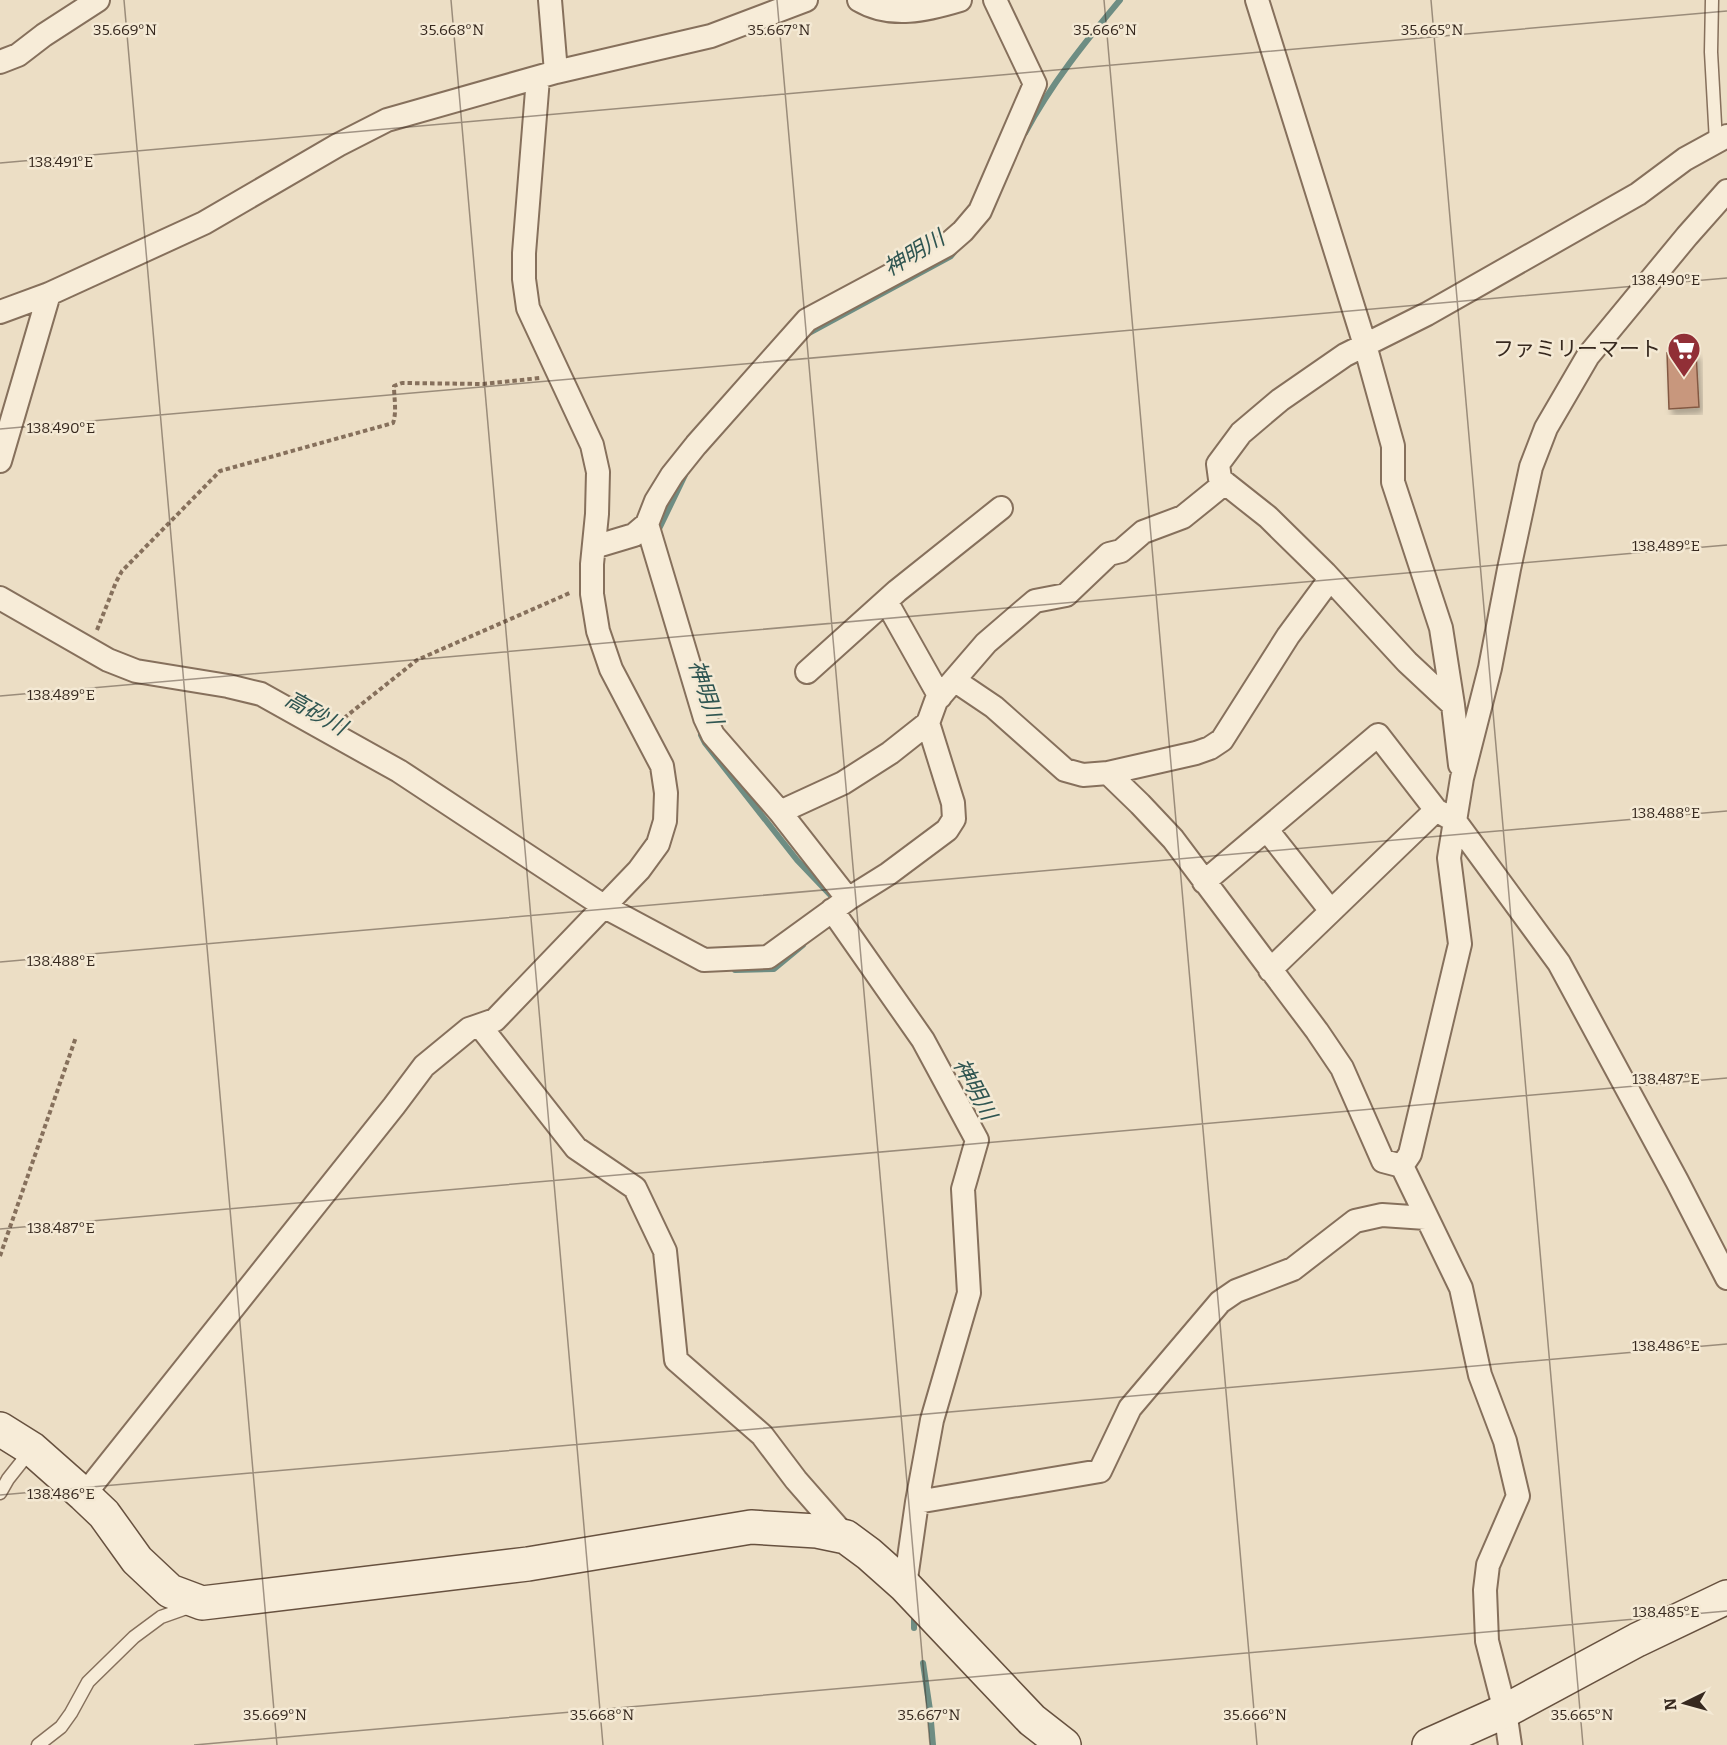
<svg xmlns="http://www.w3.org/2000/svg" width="1727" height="1745" font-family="Bitter,'Noto Sans JP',serif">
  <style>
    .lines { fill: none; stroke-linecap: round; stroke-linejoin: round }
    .stream { stroke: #6e8d83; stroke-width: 6 }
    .building { fill: #c8977d; stroke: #835943; stroke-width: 1.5; filter: url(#shadow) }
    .lane-casing { stroke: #86705c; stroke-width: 15 }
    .street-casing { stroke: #86705c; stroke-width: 26 }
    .secondary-casing { stroke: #67513f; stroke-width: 36 }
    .path { stroke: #86705c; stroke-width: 4; stroke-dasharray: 4.5 3; stroke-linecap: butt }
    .lane { stroke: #f7ecd8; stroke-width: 12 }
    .street { stroke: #f7ecd8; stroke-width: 22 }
    .secondary { stroke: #f7ecd8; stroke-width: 33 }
    .ticks { fill: none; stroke: #37291f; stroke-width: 1.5; stroke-opacity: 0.45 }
    .labels { text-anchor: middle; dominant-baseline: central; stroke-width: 5; stroke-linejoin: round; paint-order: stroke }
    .poi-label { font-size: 21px; fill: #37291f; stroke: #f4e9d4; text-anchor: end }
    .water-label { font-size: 22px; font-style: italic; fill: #2f5551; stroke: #f4e9d4 }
    .ticks-label { font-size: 15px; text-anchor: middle; fill: #37291f; stroke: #f4e9d4; stroke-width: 5; stroke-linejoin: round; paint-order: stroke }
  </style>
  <defs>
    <filter id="shadow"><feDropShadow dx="3.5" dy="6" stdDeviation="3" flood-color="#0004"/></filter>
  </defs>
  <rect width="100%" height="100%" fill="#ecdec5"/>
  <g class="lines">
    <path class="stream" d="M1025 133C1051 84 1085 42 1120 0
      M807 334 951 256 955 251
      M657 533 685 475
      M701 735 705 743 797 860 836 901
      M735 970 774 969 803 945
      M914 1613V1628
      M923 1663 930 1710 933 1745"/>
  </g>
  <path class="building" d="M1696 352 1699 407 1669 409 1667 353Z"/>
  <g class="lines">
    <defs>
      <path id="lane" d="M1712 0 1711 52 1716 142
        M0 1493 8 1479 31 1450
        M38 1745 61 1727 71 1713 88 1682 134 1637 161 1617 192 1606"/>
      <path id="street" d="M550 0 556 72
        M859 0C891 19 927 10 960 0
        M1257 0 1365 345 1393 446V482L1441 628 1453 705 1460 765
        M0 62 18 55 44 35 98 0
        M0 312 49 294 204 223 338 145 387 120 556 72 711 36 806 0
        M0 461 49 294
        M594 547 634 535 647 524
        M0 598 108 660 136 671 228 686 261 694 399 771 605 907 704 960 768 957 848 899 888 874 947 830 954 819 953 803 928 723 936 701 986 643 1035 601 1066 595 1109 554 1121 551 1143 532 1183 517 1225 483
        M886 601 940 697
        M807 672 897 591 1001 508
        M954 680 994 707 1065 770 1083 775 1108 773 1196 753 1210 748 1222 740 1288 636 1330 579
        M1453 705 1407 662 1325 573 1268 517 1220 479 1218 464 1241 433 1280 400 1345 355 1427 314 1638 194 1685 159 1727 136
        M1108 773 1140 804 1173 839 1317 1031 1342 1068 1383 1161 1402 1166
        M780 812 843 783 890 753 928 723
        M1267 830 1331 911
        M1204 882 1378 735 1436 810 1455 821 1559 963 1677 1181 1727 1278
        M848 899 780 812 713 735 705 718 647 524 656 501 672 475 696 445 807 320 947 245 963 231 980 211 1035 84 995 0
        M832 910 923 1040 977 1140 963 1189 969 1293 932 1420 917 1502 905 1586
        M1270 970 1436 810
        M480 1026 576 1148 635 1188 665 1251 676 1360 762 1435 796 1480 846 1537
        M84 1495 394 1106 424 1066 469 1029 495 1020 639 870 658 844 665 821 666 793 662 766 611 669 598 631 592 594V564L597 514 598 472 592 445 528 308 524 279V253L538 78
        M917 1502 1100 1471 1130 1408 1220 1302 1236 1291 1293 1269 1355 1221 1382 1215 1426 1218
        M1510 1745 1505 1711 1487 1641 1485 1590 1488 1565 1518 1496 1505 1441 1480 1375 1461 1288 1402 1166 1410 1154 1460 944 1449 858 1462 778 1490 668 1509 569 1531 467 1546 428 1588 356 1687 236 1727 191"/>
      <path id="secondary" d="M0 1429 32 1449 84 1495 104 1514 137 1560 170 1591 202 1603 528 1564 751 1527 817 1531 846 1537 869 1554 905 1586 1032 1720 1064 1745
        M1429 1745 1505 1711 1637 1640 1727 1597"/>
    </defs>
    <use href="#lane" class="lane-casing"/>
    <use href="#street" class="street-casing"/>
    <use href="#secondary" class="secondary-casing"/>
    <path class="path" d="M97 630 116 582 122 571 220 471 393 423C397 412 394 398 394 386L402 383 483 384 540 378
      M344 718 417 660 572 592
      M0 1256 76 1037"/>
    <use href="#lane" class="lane"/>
    <use href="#street" class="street"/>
    <use href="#secondary" class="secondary"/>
  </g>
  <path class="ticks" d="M124 0 277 1745M451 0 603 1745M777 0 930 1745M1104 0 1257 1745M1431 0 1583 1745M0 163 1727 11M0 429 1727 278M0 696 1727 545M0 962 1727 811M0 1229 1727 1078M0 1495 1727 1344M194 1745 1727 1611"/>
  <defs>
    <symbol id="supermarket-pin" viewBox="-11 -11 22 30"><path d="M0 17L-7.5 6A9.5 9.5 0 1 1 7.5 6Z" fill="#912f36" stroke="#f4e9d4"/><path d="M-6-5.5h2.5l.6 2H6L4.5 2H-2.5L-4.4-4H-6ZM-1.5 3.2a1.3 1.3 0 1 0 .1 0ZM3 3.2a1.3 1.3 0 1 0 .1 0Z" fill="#fff"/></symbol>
  </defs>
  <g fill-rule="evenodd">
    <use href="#supermarket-pin" x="1665" y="330" width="38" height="52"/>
  </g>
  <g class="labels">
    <g class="poi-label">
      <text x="1661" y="349">ファミリーマート</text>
    </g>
    <g class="water-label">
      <text transform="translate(914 253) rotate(-31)">神明川</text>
      <text transform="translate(706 692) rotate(72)">神明川</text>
      <text transform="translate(316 713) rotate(29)">高砂川</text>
      <text transform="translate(975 1089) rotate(62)">神明川</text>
    </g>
  </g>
  <g class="ticks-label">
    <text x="125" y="35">35.669°N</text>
    <text x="452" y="35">35.668°N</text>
    <text x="779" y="35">35.667°N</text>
    <text x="1105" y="35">35.666°N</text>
    <text x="1432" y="35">35.665°N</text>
    <text x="61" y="167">138.491°E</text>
    <text x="1666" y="285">138.490°E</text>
    <text x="61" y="433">138.490°E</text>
    <text x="1666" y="551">138.489°E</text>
    <text x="61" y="700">138.489°E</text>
    <text x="1666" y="818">138.488°E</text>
    <text x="61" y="966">138.488°E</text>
    <text x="1666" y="1084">138.487°E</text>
    <text x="61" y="1233">138.487°E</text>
    <text x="1666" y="1351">138.486°E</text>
    <text x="61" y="1499">138.486°E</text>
    <text x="1666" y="1617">138.485°E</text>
    <text x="275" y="1720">35.669°N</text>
    <text x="602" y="1720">35.668°N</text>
    <text x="929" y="1720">35.667°N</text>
    <text x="1255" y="1720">35.666°N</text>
    <text x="1582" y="1720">35.665°N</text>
  </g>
  <g transform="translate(1685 1703) rotate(265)" stroke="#f4e9d4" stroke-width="4.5" paint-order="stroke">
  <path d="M0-4.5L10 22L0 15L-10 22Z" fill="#37291f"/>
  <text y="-9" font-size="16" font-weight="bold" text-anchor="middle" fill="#37291f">N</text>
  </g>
</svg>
